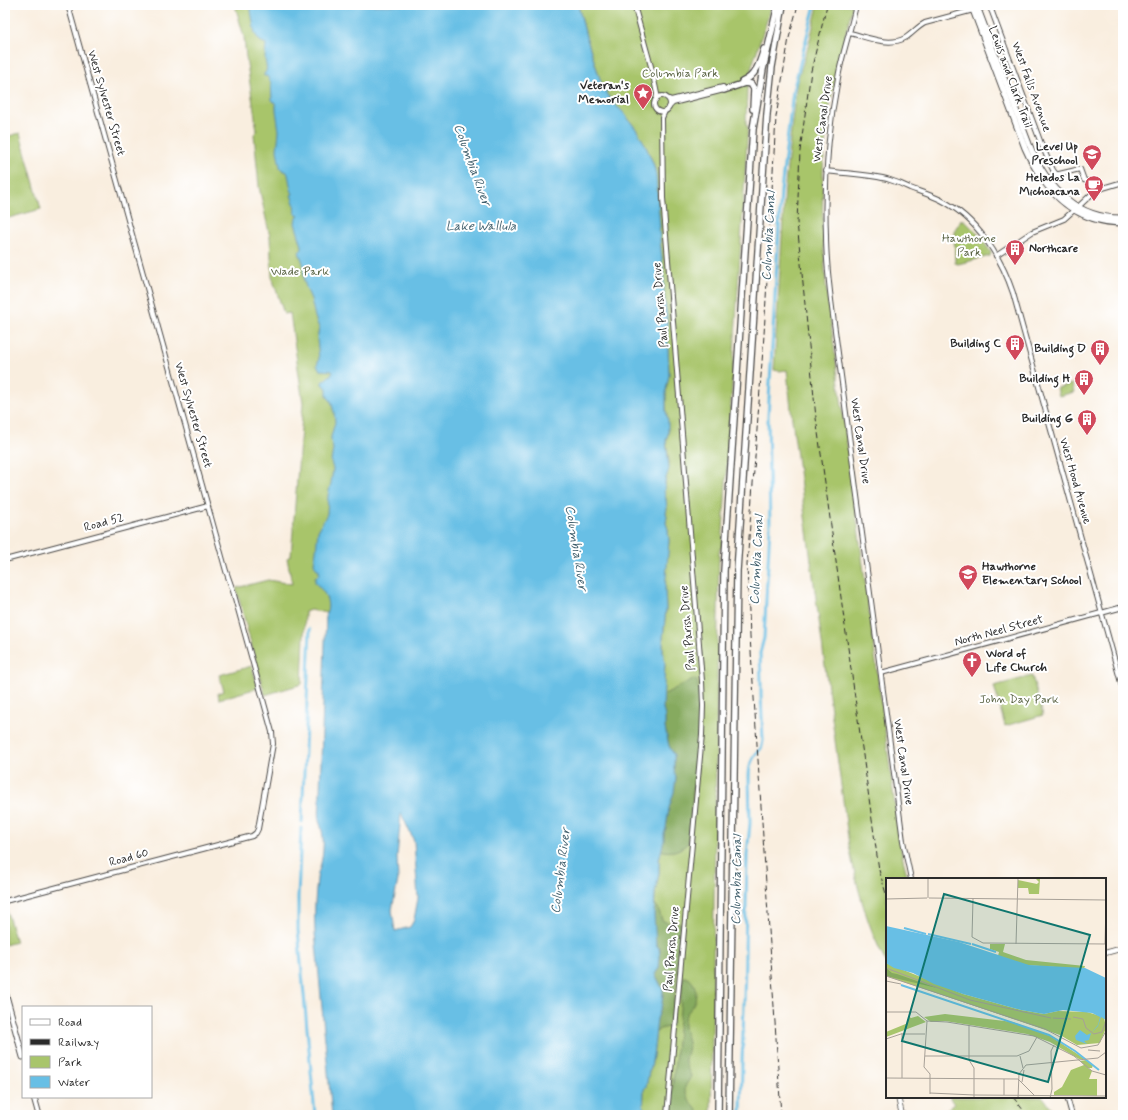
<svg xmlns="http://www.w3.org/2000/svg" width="1128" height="1120" font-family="Mynerve,sans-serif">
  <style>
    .green { fill: #a8c56b; stroke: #6a784b }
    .forest { fill: #86aa5f; stroke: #586a45 }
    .water { fill: #68bfe5; stroke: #4a7588; fill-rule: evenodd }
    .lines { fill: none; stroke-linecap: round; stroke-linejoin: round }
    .canal { stroke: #68bfe5; stroke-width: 3 }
    .tertiary-casing { stroke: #4a4846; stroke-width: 6 }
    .secondary-casing { stroke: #4a4846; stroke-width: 6 }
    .primary-casing { stroke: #4a4846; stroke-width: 7 }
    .trunk-casing { stroke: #4a4846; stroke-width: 7 }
    .motorway-casing { stroke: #4a4846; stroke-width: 8 }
    .tertiary { stroke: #fff; stroke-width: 4 }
    .secondary { stroke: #fff; stroke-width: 4.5 }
    .primary { stroke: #fff; stroke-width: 5 }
    .trunk { stroke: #fff; stroke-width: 5 }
    .motorway { stroke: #fff; stroke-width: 5.5 }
    .rail { stroke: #2b2b2b; stroke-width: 1; stroke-dasharray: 6 3; stroke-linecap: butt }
    .labels { text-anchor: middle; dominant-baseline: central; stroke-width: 4; stroke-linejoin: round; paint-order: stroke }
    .park-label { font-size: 12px; fill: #576141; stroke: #fff }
    .street-label { font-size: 12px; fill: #2b2b2b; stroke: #fff }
    .poi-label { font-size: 12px; font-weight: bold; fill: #2b2b2b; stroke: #fff; text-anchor: end }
    .water-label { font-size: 13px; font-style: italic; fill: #405f6c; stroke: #fff }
    .inset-river { fill: none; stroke: #68bfe5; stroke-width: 2 }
    .inset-road { fill: none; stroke: #a7a097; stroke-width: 1 }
    .view { fill: #0f766e; fill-opacity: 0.15; stroke: #0f766e; stroke-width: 2 }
    .inset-edge { fill: none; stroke: #2b2b2b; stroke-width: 2 }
  </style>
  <rect width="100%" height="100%" fill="#fff"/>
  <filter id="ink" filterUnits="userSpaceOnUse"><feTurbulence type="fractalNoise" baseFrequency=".025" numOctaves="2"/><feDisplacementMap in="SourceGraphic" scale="8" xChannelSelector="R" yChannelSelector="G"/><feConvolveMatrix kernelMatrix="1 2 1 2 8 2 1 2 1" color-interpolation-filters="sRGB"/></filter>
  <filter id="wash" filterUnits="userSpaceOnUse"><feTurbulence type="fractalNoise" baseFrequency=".012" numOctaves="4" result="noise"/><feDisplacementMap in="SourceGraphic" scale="16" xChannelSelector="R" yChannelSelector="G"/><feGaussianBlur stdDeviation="0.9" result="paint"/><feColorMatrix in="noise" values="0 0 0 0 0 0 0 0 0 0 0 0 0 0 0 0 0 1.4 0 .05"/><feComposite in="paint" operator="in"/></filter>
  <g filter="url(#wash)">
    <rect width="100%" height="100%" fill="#f9eedf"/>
    <path class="green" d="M235 5H262L337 337 333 614 310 610 305 612 302 684 265 695 236 588 268 580 292 584 287 558 291 556 303 403 290 313 284 314 272 277 270 237 259 187 254 134 257 131 246 57 244 37Z
      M578 5H772L752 66 747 90 746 126H748L722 548H720L719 554 718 615 711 1115H643L644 1089 646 1086 649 1072 651 1068 654 1049 657 1019 654 915 655 893 659 873V860L660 850 669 746 665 728 663 695 665 663 663 653V638L666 609 665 590V577L669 541 668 529 666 523 667 516 666 513 667 508 666 499 663 491 665 489V482L669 462 666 440 668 434 666 402V390L669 375 667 317 663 285 664 277 659 230 660 227 655 169 651 158 636 129 623 112 612 102 601 82 586 36Z
      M818 5H853C842 48 831 90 826 134 820 184 823 236 826 286L897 821 902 855 908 879H887V965C867 925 857 889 849 845L792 419 787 370 779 371 774 370 785 186 792 121 797 81 809 44Z
      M20 133 41 209 5 219V137Z
      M961 220 965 221 977 233 991 252 990 256 958 264 955 263 954 231Z
      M1072 384 1074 392 1059 396 1057 388Z
      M252 666 258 688 219 699 218 693 224 691 219 675Z
      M1032 676 1043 715 1005 726 994 686Z
      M5 905 16 942 5 945Z
      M949 1097H1043L1057 1115H938L954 1104Z"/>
    <path class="forest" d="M693 679 696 680 698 684 700 701 697 748 688 843C681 850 671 854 660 850L664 840V834L666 828 669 808 674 792 676 778 674 770V755L669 746 665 728V717L663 708V695Z
      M654 904 656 905 658 908 662 920C668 924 674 922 681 923L672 1026 660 1029 655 1033 657 1019 661 1008 663 995V990L655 974 659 968 660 956V948L656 946 654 928Z
      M683 977C688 977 690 979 693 983 697 990 697 999 692 1006 689 1012 684 1015 684 1022 683 1030 688 1037 688 1044 688 1049 686 1054 685 1059 684 1065 689 1071 691 1076 690 1079 686 1084 685 1087 683 1096 697 1108 700 1115H670Z"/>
    <path class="water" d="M250 5H578L586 36 601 82 612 102 623 112 636 129 645 144 653 163 656 174 660 227 659 230 664 277V294L667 317 669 375 666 390V411L668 421V434L666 440 669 469 665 481V489L664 491 666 499 667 508 666 513 667 516 666 523 668 529 669 541 665 590 666 609 663 638V653L665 663 663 708 665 717V728L669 746 674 755V770L676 778 674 792 669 808 666 828 664 834V840L659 860V873L655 893 654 915 656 945 659 948 660 956 659 968 655 974 663 990 662 1004 657 1019 654 1049 651 1068 649 1072 646 1087 644 1089 643 1115H332L315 933C314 915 315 897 317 879 317 875 319 871 320 867 324 853 325 835 319 821L326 614C330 607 327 595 321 589 319 587 317 585 315 582V577L319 575V570L316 568 314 563 316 551 318 531 327 514 328 495 331 483 333 469 331 462 333 449 331 441V437L335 422 334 412 331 401 327 396V388L322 384V382L333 373 332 371 320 370 317 365 319 359 317 339 319 328 315 317 311 299 307 290 304 281V277L303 263 299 252 302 249V246L295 223 296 218 299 216 295 214C294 210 295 207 294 203 293 200 292 198 291 195L293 194C289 187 290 179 287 172L282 170 280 167 277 150 279 131 276 110V104L272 100 271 83 267 76H264V74C269 69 265 65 265 58 265 53 266 49 266 44L260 41 255 34ZM401 813 414 841 418 898 414 920 410 927 395 931 392 910 398 880 397 857Z"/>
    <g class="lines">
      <path class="canal" d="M302 822 310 629
        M301 828 298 897V930L315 1115
        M741 1115 742 1062 744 1006 747 855 750 823 749 776C749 768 751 760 756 754 761 748 762 749 763 740L761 696V680L760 653 764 638 770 527 768 417 781 191 793 91 815 5"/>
    </g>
  </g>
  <g filter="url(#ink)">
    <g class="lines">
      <defs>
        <path id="tertiary" d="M634 5 652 70 657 94 656 100
          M856 5C851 29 842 54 838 78 828 130 824 183 826 235 826 265 830 294 834 323L903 841 911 879
          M989 6 992 12 1042 146 1053 170 1056 174H1059L1080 169 1084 180 1102 188
          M850 33C866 37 889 47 905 38 912 34 917 27 925 23L992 5
          M654 104a8 8 0 1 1 16 0a8 8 0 1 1-16 0Z
          M667 98 671 100 723 87
          M669 107 673 103 724 90
          M665 111 662 118 663 198 702 681 703 706 702 735 667 1115
          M826 171C847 174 870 174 890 180 897 182 904 185 910 188 921 192 931 195 941 200 977 218 1001 257 1013 293L1123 690
          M1078 207 1096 190 1123 182
          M996 256 1032 232 1064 219 1074 210
          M5 560 208 506
          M881 673 1123 607
          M5 901 252 836 256 833 258 829 271 755 273 744 272 732 233 591 226 571 68 5
          M1067 1097 1072 1115"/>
        <path id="secondary" d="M1105 953 1123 948
          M898 1097 902 1115"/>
        <path id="primary" d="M5 992 23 1057
          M34 1097 39 1115"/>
        <path id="trunk" d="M978 9 1029 144C1046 185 1074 219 1123 218
          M973 10 1025 148C1044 191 1073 223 1123 223"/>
        <path id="motorway" d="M972 5 973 10
          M977 5 978 9
          M986 5 989 6
          M742 82C756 76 760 63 764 49
          M724 90 745 83 751 84 754 89 753 109
          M718 1115 724 571 753 129 763 69 778 5
          M729 1115 737 571 767 114 772 67 783 5"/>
      </defs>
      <use href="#tertiary" class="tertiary-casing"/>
      <use href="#secondary" class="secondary-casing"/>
      <use href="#primary" class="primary-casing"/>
      <use href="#trunk" class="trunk-casing"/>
      <use href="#motorway" class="motorway-casing"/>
      <use href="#tertiary" class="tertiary"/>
      <use href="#secondary" class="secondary"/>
      <use href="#primary" class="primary"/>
      <use href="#trunk" class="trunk"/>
      <use href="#motorway" class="motorway"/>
      <path class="rail" d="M827 5 811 71 800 151 797 222 816 418 879 870 887 897
        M1013 1097 1027 1115
        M781 1115 750 636 747 565 764 335 776 117 789 38 798 5"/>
    </g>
  </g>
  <defs>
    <symbol id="sight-pin" viewBox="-11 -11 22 30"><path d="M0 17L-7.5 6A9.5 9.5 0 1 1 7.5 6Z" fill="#d1495b" stroke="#fff"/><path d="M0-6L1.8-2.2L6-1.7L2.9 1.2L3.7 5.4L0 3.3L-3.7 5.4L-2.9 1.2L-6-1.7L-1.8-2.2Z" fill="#fff"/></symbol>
    <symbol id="school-pin" viewBox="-11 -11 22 30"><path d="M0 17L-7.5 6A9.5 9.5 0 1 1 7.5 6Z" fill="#d1495b" stroke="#fff"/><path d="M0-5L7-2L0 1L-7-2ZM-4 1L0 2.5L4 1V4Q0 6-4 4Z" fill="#fff"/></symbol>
    <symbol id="cafe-pin" viewBox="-11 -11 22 30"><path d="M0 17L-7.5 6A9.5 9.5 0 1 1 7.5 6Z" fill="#d1495b" stroke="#fff"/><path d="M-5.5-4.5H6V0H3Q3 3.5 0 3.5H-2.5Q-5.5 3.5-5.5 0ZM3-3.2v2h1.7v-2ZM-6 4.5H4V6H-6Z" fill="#fff"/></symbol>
    <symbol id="building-pin" viewBox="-11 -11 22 30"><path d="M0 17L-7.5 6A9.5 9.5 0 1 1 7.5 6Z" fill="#d1495b" stroke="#fff"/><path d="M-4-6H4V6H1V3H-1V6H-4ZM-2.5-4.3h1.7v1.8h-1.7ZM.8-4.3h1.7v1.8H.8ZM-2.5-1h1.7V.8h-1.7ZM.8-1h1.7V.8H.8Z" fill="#fff"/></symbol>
    <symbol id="church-pin" viewBox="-11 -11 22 30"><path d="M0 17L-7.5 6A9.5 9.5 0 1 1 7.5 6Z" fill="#d1495b" stroke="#fff"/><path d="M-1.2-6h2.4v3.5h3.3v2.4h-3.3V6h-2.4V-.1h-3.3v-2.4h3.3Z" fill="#fff"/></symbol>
  </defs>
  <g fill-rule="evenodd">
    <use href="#sight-pin" x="632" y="82" width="22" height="30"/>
    <use href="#school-pin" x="1081" y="143" width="22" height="30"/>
    <use href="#cafe-pin" x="1083" y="174" width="22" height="30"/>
    <use href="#building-pin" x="1004" y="238" width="22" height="30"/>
    <use href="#building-pin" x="1004" y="333" width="22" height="30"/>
    <use href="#building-pin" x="1089" y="338" width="22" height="30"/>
    <use href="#building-pin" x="1073" y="368" width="22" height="30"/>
    <use href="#building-pin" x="1076" y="408" width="22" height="30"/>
    <use href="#school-pin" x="957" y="563" width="22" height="30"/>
    <use href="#church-pin" x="961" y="650" width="22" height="30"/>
  </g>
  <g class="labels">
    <g class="park-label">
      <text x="680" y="74">Columbia Park</text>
      <text x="969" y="239">Hawthorne<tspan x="969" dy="14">Park</tspan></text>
      <text x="300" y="272">Wade Park</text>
      <text x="1019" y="700">John Day Park</text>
    </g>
    <g class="street-label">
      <text transform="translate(1010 77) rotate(70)">Lewis and Clark Trail</text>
      <text transform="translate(1031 87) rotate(70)">West Falls Avenue</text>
      <text transform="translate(106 103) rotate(74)">West Sylvester Street</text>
      <text transform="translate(823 119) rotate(-82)">West Canal Drive</text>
      <text transform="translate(661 305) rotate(-95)">Paul Parish Drive</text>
      <text transform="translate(193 415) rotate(74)">West Sylvester Street</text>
      <text transform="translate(860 441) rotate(82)">West Canal Drive</text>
      <text transform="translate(1075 481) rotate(74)">West Hood Avenue</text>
      <text transform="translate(104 523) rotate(-15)">Road 52</text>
      <text transform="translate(688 628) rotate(-95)">Paul Parish Drive</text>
      <text transform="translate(999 631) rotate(-15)">North Neel Street</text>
      <text transform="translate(903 762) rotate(82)">West Canal Drive</text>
      <text transform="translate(129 858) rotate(-15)">Road 60</text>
      <text transform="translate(672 949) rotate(-85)">Paul Parish Drive</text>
    </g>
    <g class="poi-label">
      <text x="629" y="86">Veteran's<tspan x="629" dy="14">Memorial</tspan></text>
      <text x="1078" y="147">Level Up<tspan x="1078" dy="14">Preschool</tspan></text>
      <text x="1080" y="178">Helados La<tspan x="1080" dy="14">Michoacana</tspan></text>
      <text x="1029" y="249" text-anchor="start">Northcare</text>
      <text x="1001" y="344">Building C</text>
      <text x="1086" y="349">Building D</text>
      <text x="1070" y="379">Building H</text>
      <text x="1073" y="419">Building G</text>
      <text x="982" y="567" text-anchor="start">Hawthorne<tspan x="982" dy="14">Elementary School</tspan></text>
      <text x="986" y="654" text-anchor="start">Word of<tspan x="986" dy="14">Life Church</tspan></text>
    </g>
    <g class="water-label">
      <text transform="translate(472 165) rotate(70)">Columbia River</text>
      <text x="481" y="226">Lake Wallula</text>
      <text transform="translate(769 236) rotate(-87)">Columbia Canal</text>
      <text transform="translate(576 548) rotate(81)">Columbia River</text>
      <text transform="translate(757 560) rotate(-87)">Columbia Canal</text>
      <text transform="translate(561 871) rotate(-83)">Columbia River</text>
      <text transform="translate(737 880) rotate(-89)">Columbia Canal</text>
    </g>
  </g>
  <g transform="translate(886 878)">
    <rect width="220" height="220" fill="#f9eedf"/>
    <path d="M150 1H154L153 16H143L142 10H132V2L151 6 153 4ZM104 66H119L117 74 140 82 199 88 198 91 140 87 112 78 113 74 104 71ZM0 85 77 116 135 132 158 136 172 133 201 134 218 139 220 150 214 165 191 167 174 157 0 98ZM59 136 127 144 164 158 199 181H193L164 164 141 156 59 143 45 144 38 139ZM22 138 25 140 32 138 40 144 0 159V154L22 145ZM200 182 207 187 206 190H202L206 193 203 201H211V218L168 217V214L176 209 185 192 198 187 194 183Z" fill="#a8c56b"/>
    <path d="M0 90 6 95 11 96 51 110 0 98Z" fill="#86aa5f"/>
    <path d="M0 48 73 64 143 87 199 90 220 100V142L215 139 212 148 206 154 212 147 214 139 206 135 177 132 158 136 135 132 77 116 48 106 27 95 8 90 0 85ZM194 152 201 157 205 155 203 162 198 163 201 166 190 162 189 158Z" fill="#68bfe5"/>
    <path class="inset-river" d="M18 50 40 56M42 56 85 66M86 66 110 74M15 107 163 157 189 173 213 192"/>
    <path class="inset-road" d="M42 20V0M43 20 220 22M0 21 41 20M87 21 86 59 97 65 220 66M130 66 132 0M219 66 220 25M0 90 84 122 165 140M0 98 159 151 195 170 212 167 220 153M0 103 15 106M0 134H30L41 143 38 189 44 196V216M187 139 197 141 200 150 208 156 216 154 220 143M167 140 185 141M41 143 61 144 148 158 188 178 206 193 220 197M83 147V182L88 190V200M0 161 15 156H39M202 172 214 173M39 178H131L143 173 151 159M134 178 137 190M0 200 132 201 149 218M16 200V155M88 200V217L220 218M136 204 138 192M44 215 88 217V220M118 217V201M132 220 133 196 140 187 212 180 220 174M164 220 166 211 165 173 168 167"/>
    <path class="view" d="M58 16 204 57 162 204 16 163Z"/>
    <rect width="220" height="220" class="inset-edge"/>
  </g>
  <rect width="1128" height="1120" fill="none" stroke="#fff" stroke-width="20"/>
  <rect x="22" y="1006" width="130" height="92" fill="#ffffff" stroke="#aaaaaa"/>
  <rect x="30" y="1019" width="20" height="6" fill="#ffffff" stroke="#aaaaaa"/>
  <text x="58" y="1026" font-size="12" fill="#2b2b2b">Road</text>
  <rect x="30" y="1039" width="20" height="6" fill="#2b2b2b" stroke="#aaaaaa"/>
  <text x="58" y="1046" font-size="12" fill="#2b2b2b">Railway</text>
  <rect x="30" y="1056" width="20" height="12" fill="#a8c56b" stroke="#aaaaaa"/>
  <text x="58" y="1066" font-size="12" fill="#2b2b2b">Park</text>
  <rect x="30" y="1076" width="20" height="12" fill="#68bfe5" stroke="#aaaaaa"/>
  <text x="58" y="1086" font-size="12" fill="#2b2b2b">Water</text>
</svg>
